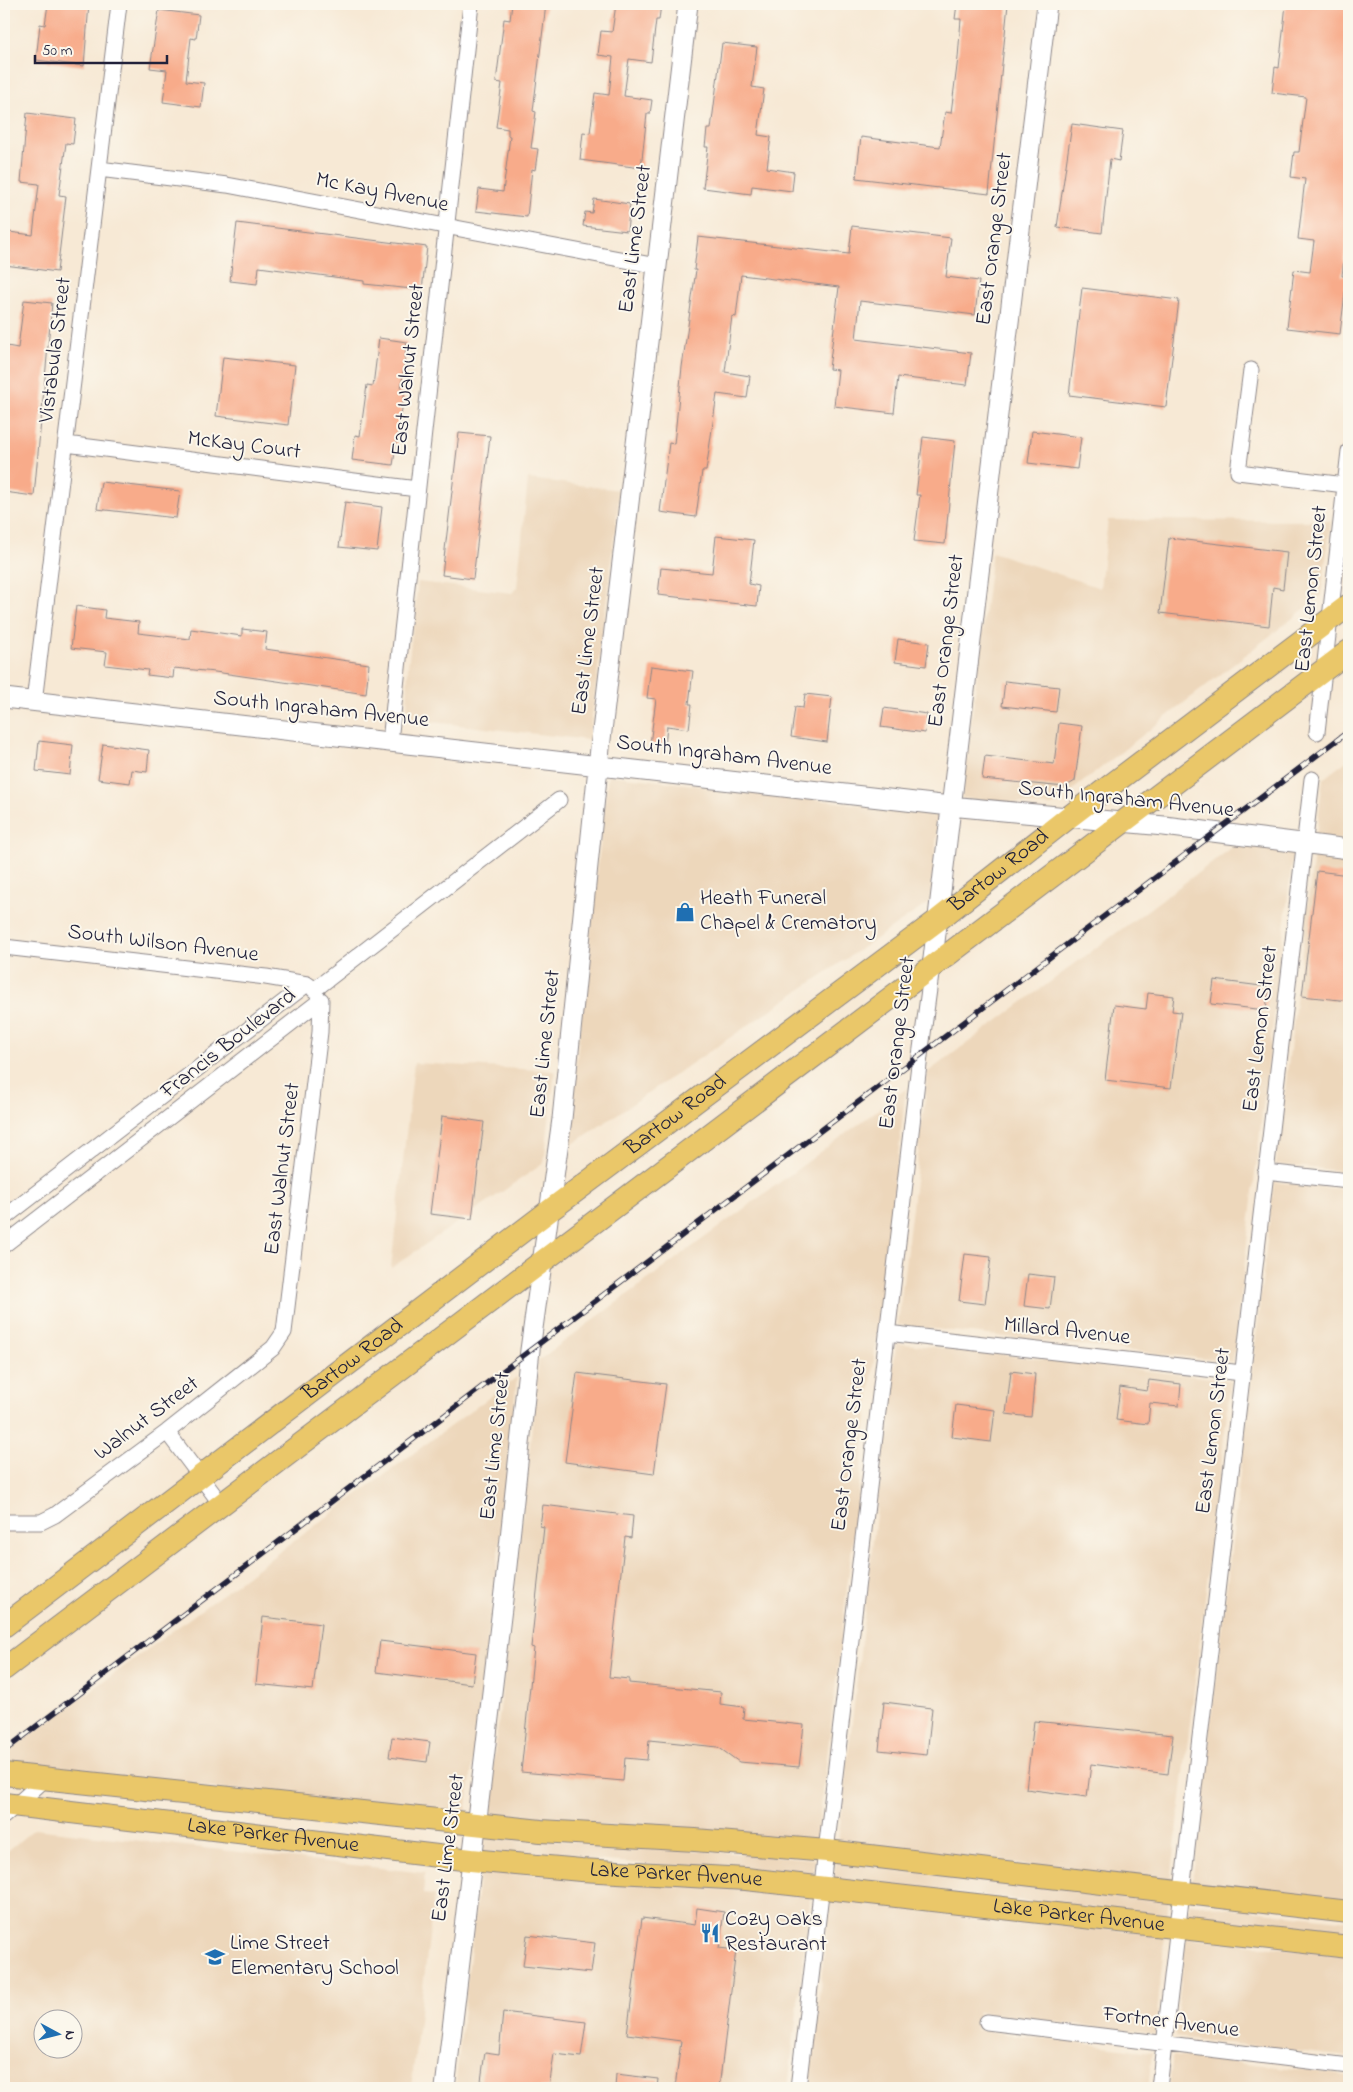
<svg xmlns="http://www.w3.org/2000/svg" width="1353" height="2092" font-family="'Indie Flower',sans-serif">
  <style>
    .built { fill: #edd7bb; fill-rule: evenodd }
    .building { fill: #f8ab8a }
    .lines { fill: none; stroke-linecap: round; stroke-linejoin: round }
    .minor-casing { stroke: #8c8688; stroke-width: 17 }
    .tertiary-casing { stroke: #8c8688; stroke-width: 21 }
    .primary-casing { stroke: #8c8688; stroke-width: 24 }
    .minor { stroke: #fff; stroke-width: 15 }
    .tertiary { stroke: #fff; stroke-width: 19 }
    .primary { stroke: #eac769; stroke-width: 22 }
    .rail-casing { stroke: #22223b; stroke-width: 5.5 }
    .rail { stroke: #fbf7ec; stroke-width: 4; stroke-dasharray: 11; stroke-linecap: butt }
    .labels { text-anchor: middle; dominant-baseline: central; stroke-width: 4; stroke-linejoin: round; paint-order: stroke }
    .street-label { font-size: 22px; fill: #22223b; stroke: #fbf7ec }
    .poi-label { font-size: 22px; fill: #22223b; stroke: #fbf7ec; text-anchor: start }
  </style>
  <rect width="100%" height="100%" fill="#fbf7ec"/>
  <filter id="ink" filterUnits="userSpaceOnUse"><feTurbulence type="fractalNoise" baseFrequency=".02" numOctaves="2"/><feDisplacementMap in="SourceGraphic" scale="10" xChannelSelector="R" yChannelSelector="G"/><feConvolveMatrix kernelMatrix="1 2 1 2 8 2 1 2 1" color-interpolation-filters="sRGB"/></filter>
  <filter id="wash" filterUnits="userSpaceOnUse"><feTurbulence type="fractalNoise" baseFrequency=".0096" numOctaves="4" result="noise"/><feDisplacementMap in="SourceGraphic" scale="20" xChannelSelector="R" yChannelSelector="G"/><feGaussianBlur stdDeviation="1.12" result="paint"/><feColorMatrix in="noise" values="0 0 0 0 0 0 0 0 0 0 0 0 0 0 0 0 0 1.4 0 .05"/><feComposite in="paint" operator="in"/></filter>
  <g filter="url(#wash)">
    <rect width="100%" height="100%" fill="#f7e9d5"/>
    <path class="built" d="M528 479 620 490 589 740 407 719 408 667 418 582 512 593 517 587Z
      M1108 520 1331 521 1321 596 1052 806 962 798 992 552 1100 588Z
      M1349 537V574L1344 578Z
      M1349 759V840L1316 836 1323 779Z
      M608 775 939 814 930 902 567 1148Z
      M1237 844 1293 852 1233 1362 898 1325 928 1072Z
      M1314 854 1349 858V1172L1276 1164Z
      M414 1063 555 1071 544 1163 391 1268Z
      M906 1089 817 1841 487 1817 517 1567 539 1360Z
      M1274 1182 1349 1190V1903L1192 1885Z
      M896 1343 1231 1380 1171 1882 838 1843Z
      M517 1377 497 1565 466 1815 49 1771 44 1767 40 1770 4 1765V1755Z
      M34 1829 425 1873 423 1894 434 1895 411 2088H4V1854ZM42 2020H72V2050H42Z
      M484 1835 815 1859 813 1876 483 1852Z
      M836 1861 1169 1900 1167 1917 834 1879Z
      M480 1870 811 1894 788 2088H455Z
      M831 1897 1165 1935 1155 2034 978 2012 976 2030 1152 2052 1148 2088H808Z
      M1190 1903 1349 1921V1938L1188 1919Z
      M1186 1937 1349 1956V2057L1175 2037Z
      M1173 2055 1349 2075V2088H1169Z"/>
    <g id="blocks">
      <path class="building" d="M48 4H89L84 66 36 60 40 24 45 25Z
        M512 4H546L533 111 536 112 531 148 538 149 535 170 532 169 527 217 476 211 479 189 503 192 510 136H508V129L496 127 502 83 496 82 504 19 510 20Z
        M616 4H661L659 20H656L651 62 629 59 624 96 652 100 650 114H647L641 168 580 160 583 132 590 133 595 93 609 95 613 57 598 55 601 31 612 32Z
        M957 4H1008L989 194 856 178 861 137 940 147 945 112 951 113 958 58 961 19H955Z
        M1286 4H1349V178L1346 205 1349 206V215L1342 276H1347L1340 334 1287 328 1294 270 1310 272 1314 241 1298 239 1305 179 1291 177 1294 152H1299L1306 97 1272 93 1275 67 1279 68Z
        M159 10 199 15 196 39 191 38 186 81 204 83 201 107 163 102 167 70 150 68Z
        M722 43 757 47 752 87 764 89 758 135 771 137 767 168 794 172 792 191 752 186 751 194 703 188 708 147H705L707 129H711Z
        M27 113 76 119 73 144 66 143 59 195 66 196 57 272 5 265 9 232 33 235 39 184 21 182Z
        M1072 124 1123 131 1119 161 1110 159 1102 233 1057 227Z
        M594 199 630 204 627 231 583 226 585 212 592 213Z
        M237 223 427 247 422 290 364 284V281L259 267 257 284 230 281Z
        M852 226 951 238 946 277 979 281 975 315 860 301 856 339 971 353 967 385 898 377 894 413 834 406 838 370 829 369 839 287 741 275 736 317 732 316 725 372 750 376 747 398 717 394 706 471H702L696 517 660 512 669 443 674 444 682 367 696 270H694L698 237 849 254Z
        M1082 288 1179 300 1166 407 1069 395Z
        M24 300 52 303 34 496 4 492V411L9 374 4 373 7 346 18 348Z
        M379 338 407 342 401 389 405 390 393 465 352 460 355 435 360 436 367 385 373 386Z
        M223 357 295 365 288 425 216 416Z
        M1032 431 1081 437 1077 469 1028 463Z
        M459 433 490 436 473 579 442 575Z
        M923 437 955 441 945 544 914 541 920 495H916Z
        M101 482 180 491 176 518 97 509Z
        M345 502 382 507 377 551 339 547Z
        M716 536 754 540 749 584 759 586 757 606 658 595 661 568 712 573Z
        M1169 538 1287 552 1283 589 1273 587 1269 626 1160 613Z
        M76 606 105 610 104 618 139 622 138 633 190 639 191 629 242 636V629L267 632 265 649 369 664 366 694 215 672 174 668 173 678 147 675 148 670 105 665 107 652 71 648Z
        M898 639 929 643 926 666 895 662Z
        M651 666 693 671 689 704H692L689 729 667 726 665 746 650 744 656 699 647 698Z
        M1005 681 1059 687 1056 712 1002 706Z
        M805 694 832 697 827 742 791 737 795 707 803 708Z
        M884 708 927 714 925 733 881 727Z
        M1059 723 1082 726 1075 781 1065 787 982 779 985 756 1054 764Z
        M39 741 73 745 70 775 36 771Z
        M103 744 149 750 147 772 132 770 130 783 98 779Z
        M1317 871 1349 875V1001L1302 996Z
        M1214 980 1269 987 1266 1010 1211 1004Z
        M1148 993 1174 996 1172 1011 1181 1012 1171 1088 1105 1080 1114 1005 1146 1009Z
        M442 1116 484 1122 472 1219 430 1214Z
        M965 1254 991 1257 985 1304 959 1301Z
        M1028 1274 1054 1277 1050 1309 1024 1306Z
        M1011 1371 1035 1374 1031 1417 1006 1414Z
        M577 1373 666 1384 654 1474 565 1462Z
        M1149 1380 1181 1384 1179 1406 1150 1403 1148 1424 1116 1420 1120 1387 1147 1391Z
        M956 1405 995 1410 991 1442 952 1437Z
        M543 1505 633 1516 631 1538 625 1537 609 1677 629 1679V1683L721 1692 720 1704 744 1707 743 1719 804 1725 799 1767 739 1762 718 1747 649 1740 647 1760 625 1758 623 1781 521 1772 534 1648 531 1647 544 1527 540 1526Z
        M263 1617 321 1624 313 1690 256 1684Z
        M380 1641 476 1653 472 1684 376 1672Z
        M884 1702 932 1708 927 1755 879 1750Z
        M1034 1721 1173 1735 1168 1774 1091 1764 1087 1797 1026 1789Z
        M392 1737 430 1742 427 1762 389 1757Z
        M697 1908 724 1912 719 1948 736 1950 719 2088H675L681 2041 627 2034 642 1918 695 1925Z
        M527 1935 595 1943 591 1973 523 1966Z
        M503 2012 586 2022 581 2057 554 2054 549 2088H480L485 2052 499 2054Z
        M616 2074 658 2079 657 2088H615Z"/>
    </g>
  </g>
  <g filter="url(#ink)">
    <use href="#blocks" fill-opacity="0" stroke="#8c8688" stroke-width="1"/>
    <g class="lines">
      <defs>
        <path id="minor" d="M99 169 227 185 657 266
          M1251 370 1238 472 1345 485
          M66 444 417 489
          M34 702 119 4
          M1317 732 1349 451
          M390 741 471 4
          M4 947 266 977 307 984 311 987
          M314 990 559 800
          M1265 1172 1349 1181
          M4 1218 307 984
          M4 1245 321 1000
          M887 1333 1242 1373
          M167 1432 221 1504
          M4 1522H41L55 1515 167 1432 273 1348 284 1332 320 1032 321 1000
          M4 1816 44 1780
          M987 2022 1349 2066
          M798 2088 920 1056 932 967
          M1159 2088 1312 779"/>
        <path id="tertiary" d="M4 698 950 806 1164 826 1349 849
          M932 967 1047 4
          M445 2088 507 1566 530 1350 562 1119 600 748 688 4"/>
        <g id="primary">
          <path id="s1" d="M4 1626 549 1211 938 920 1069 817 1349 605"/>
          <path d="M4 1669 1349 651"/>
          <path d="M4 1774 541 1831 695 1840 827 1851 1349 1912"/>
          <path id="s2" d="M4 1804 471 1860 581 1870 746 1879 1349 1947"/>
        </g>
      </defs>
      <use href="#minor" class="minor-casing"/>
      <use href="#tertiary" class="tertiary-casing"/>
      <use href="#primary" class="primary-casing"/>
      <use href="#minor" class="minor"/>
      <use href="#tertiary" class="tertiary"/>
      <use href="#primary" class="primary"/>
      <defs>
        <path id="rail" d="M4 1751 516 1361 1349 731"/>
      </defs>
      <use href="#rail" class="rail-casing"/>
      <use href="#rail" class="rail"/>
    </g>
  </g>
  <defs>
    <symbol id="shop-bare" viewBox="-9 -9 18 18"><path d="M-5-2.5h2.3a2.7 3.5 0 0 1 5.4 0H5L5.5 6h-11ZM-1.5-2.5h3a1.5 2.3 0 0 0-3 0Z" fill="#1f6fb2" stroke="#fbf7ec" stroke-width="2.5" paint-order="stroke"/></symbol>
    <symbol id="restaurant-bare" viewBox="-9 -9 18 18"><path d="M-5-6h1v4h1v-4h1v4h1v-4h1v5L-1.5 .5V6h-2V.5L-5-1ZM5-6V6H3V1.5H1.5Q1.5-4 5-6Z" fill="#1f6fb2" stroke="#fbf7ec" stroke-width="2.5" paint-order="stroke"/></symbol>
    <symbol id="school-bare" viewBox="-9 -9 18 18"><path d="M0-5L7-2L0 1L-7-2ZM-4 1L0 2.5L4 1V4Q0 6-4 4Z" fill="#1f6fb2" stroke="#fbf7ec" stroke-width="2.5" paint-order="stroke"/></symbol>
  </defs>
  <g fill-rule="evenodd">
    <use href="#shop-bare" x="671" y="898" width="28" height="28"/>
    <use href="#restaurant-bare" x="696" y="1919" width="28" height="28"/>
    <use href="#school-bare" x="201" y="1943" width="28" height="28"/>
  </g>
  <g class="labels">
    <g class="street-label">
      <text transform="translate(382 193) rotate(11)">Mc Kay Avenue</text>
      <text transform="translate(636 239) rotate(-83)">East Lime Street</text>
      <text transform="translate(995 239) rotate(-83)">East Orange Street</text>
      <text transform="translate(56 350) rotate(-83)">Vistabula Street</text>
      <text transform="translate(409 370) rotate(-84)">East Walnut Street</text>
      <text transform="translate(244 446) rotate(7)">McKay Court</text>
      <text transform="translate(1312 589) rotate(-84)">East Lemon Street</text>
      <text transform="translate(589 641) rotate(-83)">East Lime Street</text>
      <text transform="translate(947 641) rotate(-83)">East Orange Street</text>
      <text transform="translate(321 710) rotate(6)">South Ingraham Avenue</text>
      <text transform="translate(724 756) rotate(7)">South Ingraham Avenue</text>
      <text transform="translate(1126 800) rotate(6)">South Ingraham Avenue</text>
      <text stroke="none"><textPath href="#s1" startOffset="1249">Bartow Road</textPath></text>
      <text transform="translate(163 944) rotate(7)">South Wilson Avenue</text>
      <text transform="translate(1261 1029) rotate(-83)">East Lemon Street</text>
      <text transform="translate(898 1043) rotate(-83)">East Orange Street</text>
      <text transform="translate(229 1044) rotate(-38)">Francis Boulevard</text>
      <text transform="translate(546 1044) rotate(-84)">East Lime Street</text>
      <text stroke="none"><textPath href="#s1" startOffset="844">Bartow Road</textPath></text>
      <text transform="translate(283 1169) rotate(-83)">East Walnut Street</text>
      <text transform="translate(1067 1332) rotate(6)">Millard Avenue</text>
      <text stroke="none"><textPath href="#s1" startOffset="439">Bartow Road</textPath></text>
      <text transform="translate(147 1419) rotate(-37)">Walnut Street</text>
      <text transform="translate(1214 1431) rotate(-83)">East Lemon Street</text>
      <text transform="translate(850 1445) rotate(-83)">East Orange Street</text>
      <text transform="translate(496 1446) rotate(-84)">East Lime Street</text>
      <text stroke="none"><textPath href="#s2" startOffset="271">Lake Parker Avenue</textPath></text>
      <text transform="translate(449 1848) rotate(-83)">East Lime Street</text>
      <text stroke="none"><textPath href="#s2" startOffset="676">Lake Parker Avenue</textPath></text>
      <text stroke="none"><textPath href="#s2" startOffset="1081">Lake Parker Avenue</textPath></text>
      <text transform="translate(1171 2023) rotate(7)">Fortner Avenue</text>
    </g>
    <g class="poi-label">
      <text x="700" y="899">Heath Funeral<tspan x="700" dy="25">Chapel &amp; Crematory</tspan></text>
      <text x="725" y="1920">Cozy Oaks<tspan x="725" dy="25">Restaurant</tspan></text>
      <text x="230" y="1944">Lime Street<tspan x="230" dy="25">Elementary School</tspan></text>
    </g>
  </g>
  <rect width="1353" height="2092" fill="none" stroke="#fbf7ec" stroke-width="20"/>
  <g transform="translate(58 2034) rotate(97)"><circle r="24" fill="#fbf7ec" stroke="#a4a2a5"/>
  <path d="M0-4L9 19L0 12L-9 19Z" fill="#1f6fb2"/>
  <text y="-8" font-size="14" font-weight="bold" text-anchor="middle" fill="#22223b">N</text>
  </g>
  <path d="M35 55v8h132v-8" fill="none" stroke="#22223b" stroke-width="2.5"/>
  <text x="42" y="55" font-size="15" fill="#22223b" stroke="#fbf7ec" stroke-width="4" paint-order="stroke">50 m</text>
</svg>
